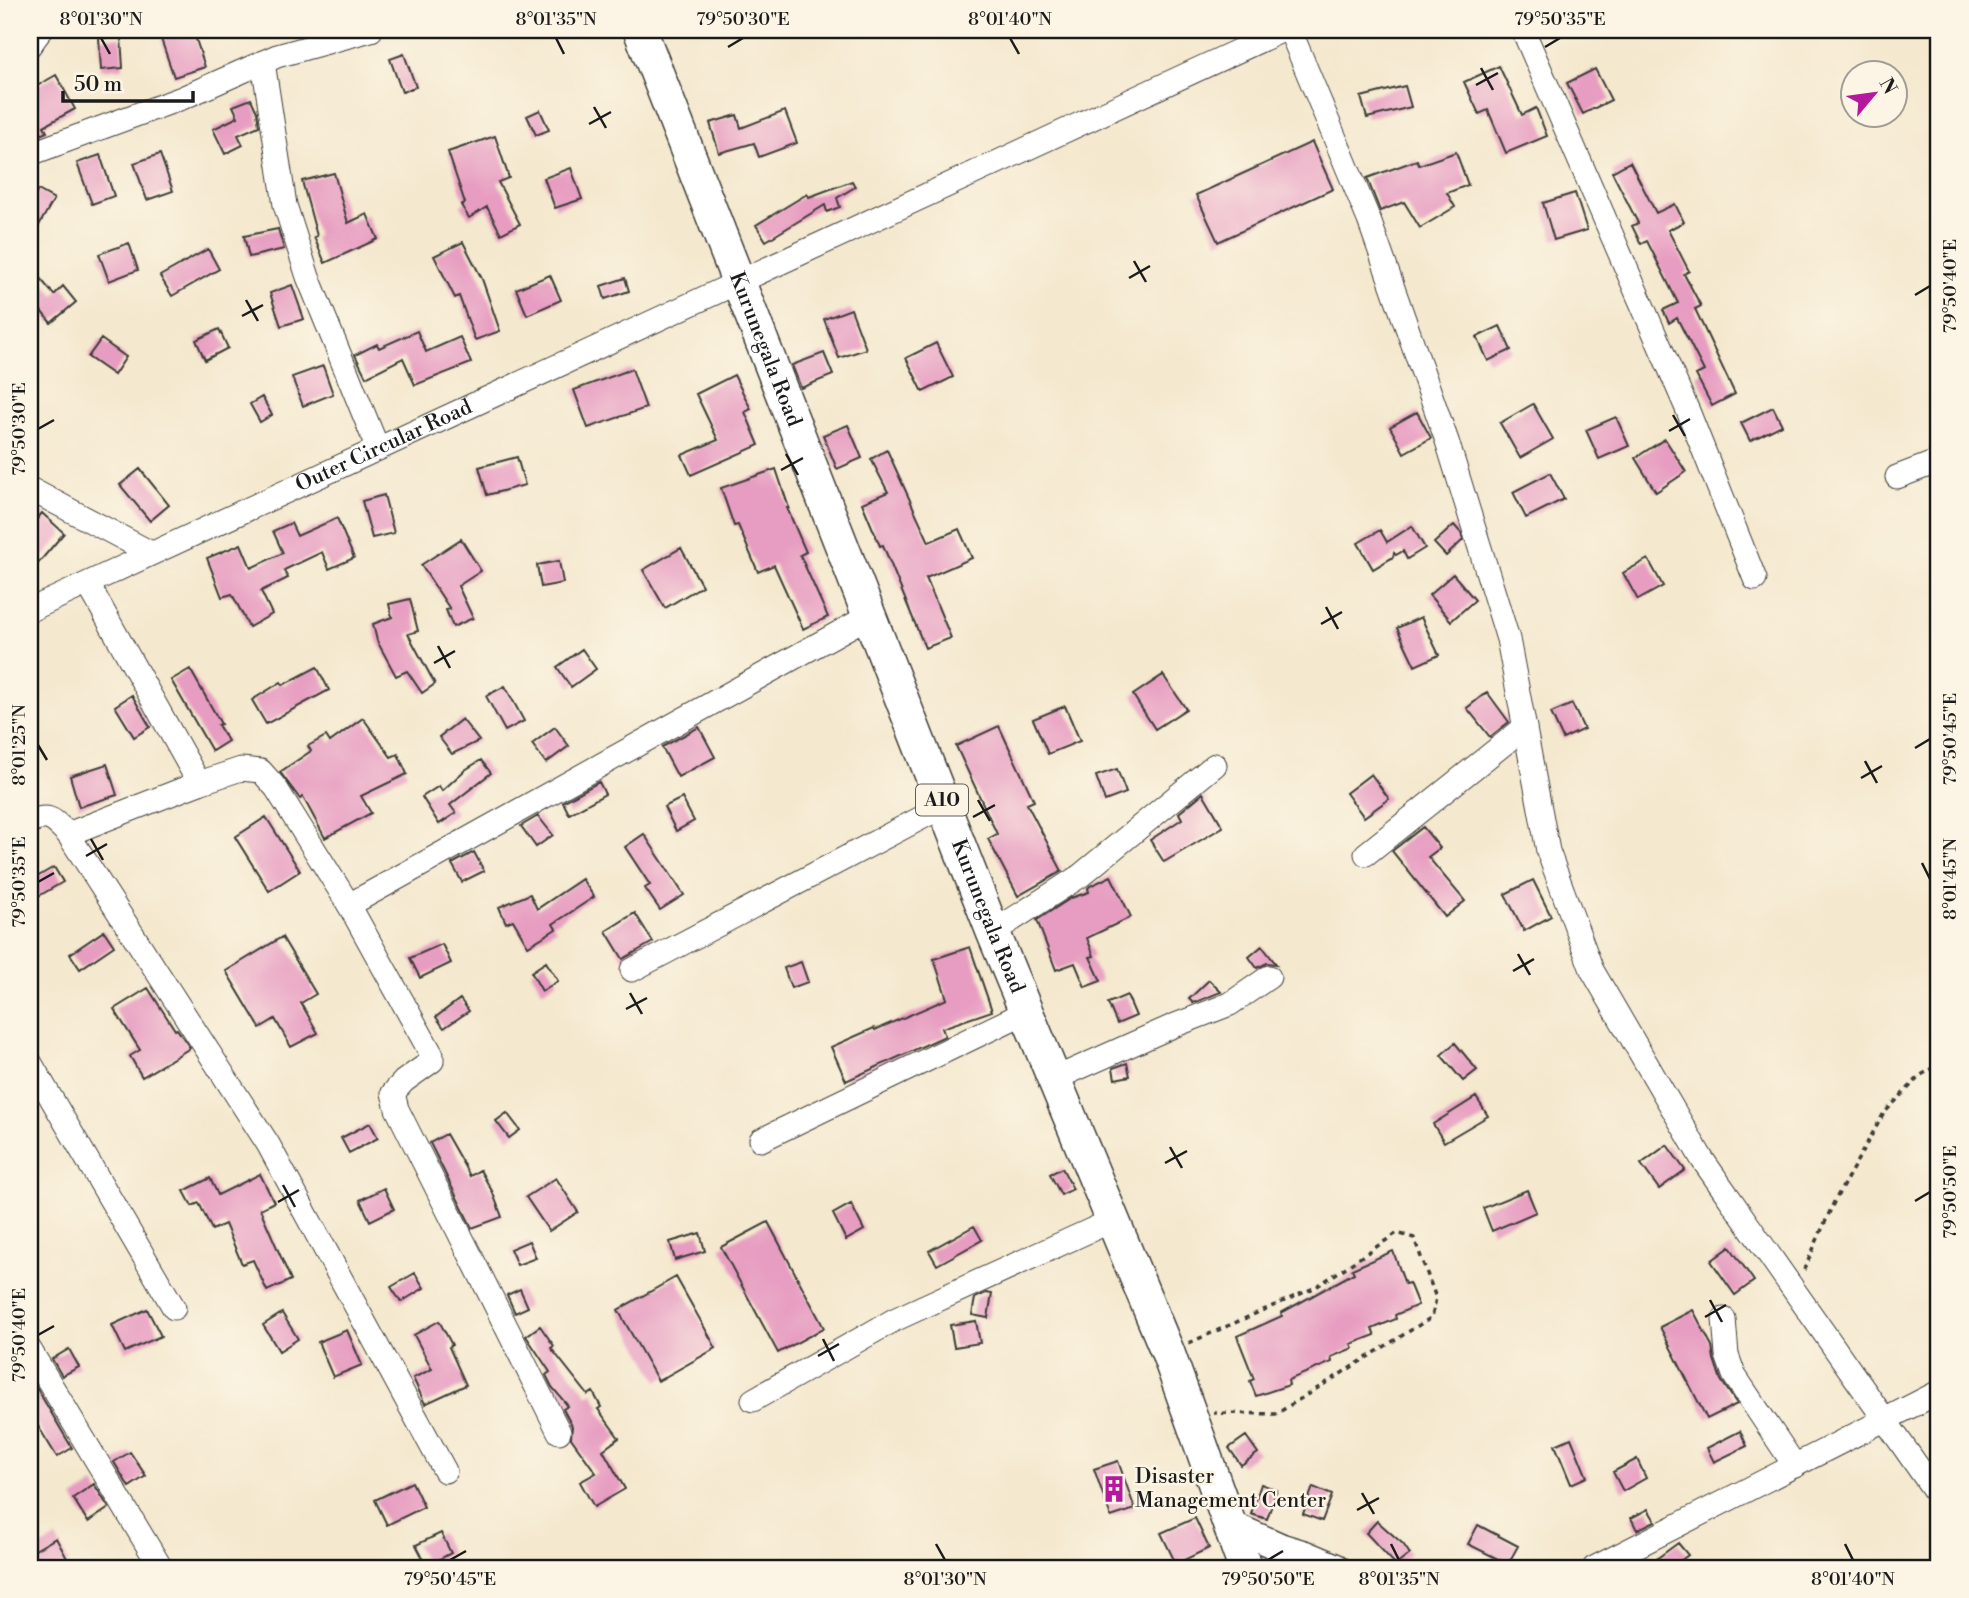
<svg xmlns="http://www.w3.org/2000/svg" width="1969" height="1598" font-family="'Libre Bodoni',serif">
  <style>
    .building { fill: #e79dc1 }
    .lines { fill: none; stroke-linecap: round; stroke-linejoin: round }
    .minor-casing { stroke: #3c3b37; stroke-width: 25 }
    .major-casing { stroke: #3c3b37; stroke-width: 31 }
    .highway-casing { stroke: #3c3b37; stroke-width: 36 }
    .path { stroke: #3c3b37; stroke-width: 3.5; stroke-dasharray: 5 5; stroke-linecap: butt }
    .minor { stroke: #fff; stroke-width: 23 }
    .major { stroke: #fff; stroke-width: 28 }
    .highway { stroke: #fff; stroke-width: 33 }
    .ticks { fill: none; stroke: #1c1c1c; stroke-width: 2.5 }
    .labels { text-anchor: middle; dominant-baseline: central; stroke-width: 5; stroke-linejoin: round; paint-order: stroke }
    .shield { fill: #fcf5e5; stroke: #5f5d58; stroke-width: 2 }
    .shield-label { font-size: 19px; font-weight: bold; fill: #1c1c1c }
    .street-label { font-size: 21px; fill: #1c1c1c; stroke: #fcf5e5 }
    .poi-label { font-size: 21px; fill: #1c1c1c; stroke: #fcf5e5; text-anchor: start }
    .neatline { fill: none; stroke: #1c1c1c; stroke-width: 2.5 }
    .ticks-label { font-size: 18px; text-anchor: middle; fill: #1c1c1c }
  </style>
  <rect width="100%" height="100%" fill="#fcf5e5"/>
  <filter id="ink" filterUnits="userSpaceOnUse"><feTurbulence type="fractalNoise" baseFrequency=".0143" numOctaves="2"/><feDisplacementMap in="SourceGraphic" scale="14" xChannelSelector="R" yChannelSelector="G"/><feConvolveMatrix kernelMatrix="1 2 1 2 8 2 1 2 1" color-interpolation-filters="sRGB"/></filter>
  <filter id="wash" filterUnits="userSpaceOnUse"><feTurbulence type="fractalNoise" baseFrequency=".00686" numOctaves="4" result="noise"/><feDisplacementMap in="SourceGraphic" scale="28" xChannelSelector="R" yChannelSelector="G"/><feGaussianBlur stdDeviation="1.57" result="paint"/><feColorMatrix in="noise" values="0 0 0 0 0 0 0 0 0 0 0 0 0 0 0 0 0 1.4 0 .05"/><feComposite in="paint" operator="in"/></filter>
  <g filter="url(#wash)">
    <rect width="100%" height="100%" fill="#f4e8ce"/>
    <g id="blocks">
      <path class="building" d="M188 30H193L205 67 174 77 161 39Z
        M121 37 123 68 101 70 99 38Z
        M404 54 416 87 402 92 390 59Z
        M1499 66 1522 115 1536 108 1547 136 1506 153 1488 110 1479 114 1464 82Z
        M1595 69 1611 100 1583 114 1567 83Z
        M56 75 75 109 44 126 47 132 30 139V90Z
        M1405 86 1411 107 1367 118 1361 97Z
        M251 99 257 112 259 126 238 135 243 145 225 154 213 129 238 117 233 106Z
        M540 110 549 130 536 135 527 116Z
        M785 111 797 143 759 157 754 143 719 153 710 123 737 115 741 128Z
        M495 136 509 178 498 182 520 224 501 234 487 207 469 218 461 205 465 203 448 152Z
        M1312 142 1333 189 1218 242 1196 195Z
        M1456 152 1468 185 1447 193 1455 207 1420 228 1404 202 1380 211 1367 178 1417 160 1419 165Z
        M160 154 173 191 147 200 134 163Z
        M100 155 114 196 92 204 77 163Z
        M1630 162 1656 213 1675 204 1684 222 1668 230 1689 271 1684 274 1701 306 1695 309 1735 394 1712 406 1696 375 1704 371 1677 318 1669 323 1663 310 1678 303 1647 241 1641 244 1632 226 1638 223 1612 172Z
        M571 168 582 199 555 208 544 178Z
        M334 173 348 223 367 214 378 239 325 263 314 237 317 236 302 181Z
        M852 181 855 187 837 198 840 207 827 212 825 205 766 241 756 225 807 194 809 197Z
        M38 190 54 199 30 241V204Z
        M1575 193 1587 230 1554 240 1543 203Z
        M278 229 284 249 249 257 244 236Z
        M463 242 482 279 500 331 475 340 459 296 455 298 434 256Z
        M129 243 138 270 109 281 99 254Z
        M208 249 219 269 172 296 160 276Z
        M30 266 54 295 63 286 76 302 51 323 30 298Z
        M550 275 561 300 527 315 516 289Z
        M625 278 629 291 605 299 601 286Z
        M292 285 304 319 281 326 270 293Z
        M851 309 866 349 839 358 824 319Z
        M1500 326 1511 350 1488 361 1477 337Z
        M219 329 228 348 205 360 196 340Z
        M417 331 426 352 460 337 471 363 415 385 403 358 366 377 355 355 377 344 379 348Z
        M101 339 126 357 114 375 88 357Z
        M936 343 953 377 923 392 906 358Z
        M824 353 833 375 801 388 792 365Z
        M323 366 333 394 303 406 292 377Z
        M632 369 646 408 588 428 574 390Z
        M734 375 751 409 745 412 759 445 691 475 682 455 718 440 696 394Z
        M262 397 272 415 260 422 250 404Z
        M1533 404 1553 439 1520 458 1500 423Z
        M1773 407 1782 425 1750 441 1741 423Z
        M1417 412 1431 438 1404 453 1390 427Z
        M1616 417 1629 446 1599 459 1586 430Z
        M848 425 862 458 837 469 823 435Z
        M1665 439 1686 472 1656 492 1635 458Z
        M887 450 929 542 959 529 972 558 926 578 951 638 925 648 883 545 880 546 862 503 888 492 871 459Z
        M517 457 525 485 487 495 479 467Z
        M140 469 169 505 150 521 120 485Z
        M776 469 789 508H787L806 552 800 555 828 617 803 629 774 565 758 572 738 525 734 526 721 488Z
        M1550 473 1564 499 1526 518 1513 492Z
        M384 495 394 533 372 538 362 501Z
        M42 513 64 533 30 573V527Z
        M337 518 354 558 329 569 322 552 284 570 288 578 261 591 272 614 249 627 232 594 222 597 207 558 241 544 251 568 283 553 273 531 291 523 297 536Z
        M1454 525 1461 533 1463 540 1446 556 1434 543Z
        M1412 526 1425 548 1407 559 1403 551 1396 555 1394 553 1393 557 1373 569 1358 543 1380 530 1387 542Z
        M461 539 481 571 458 586 473 618 453 627 446 610 450 609 421 565Z
        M681 548 702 586 665 608 643 570Z
        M1648 559 1663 586 1638 600 1623 573Z
        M559 561 563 583 541 587 537 565Z
        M1453 574 1475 600 1451 621 1429 595Z
        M410 599 418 631 408 634 435 684 422 693 407 671 396 676 377 641 373 624 392 617 389 604Z
        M1421 617 1439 655 1415 666 1397 628Z
        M582 649 596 669 571 687 557 667Z
        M317 667 329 690 266 724 252 700 281 682 283 685Z
        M190 669 221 724 218 725 228 741 212 751 171 680Z
        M1163 675 1186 709 1155 729 1133 695Z
        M505 686 524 721 505 731 486 696Z
        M1487 692 1509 722 1490 737 1467 708Z
        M132 695 150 727 134 737 115 706Z
        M1572 704 1584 729 1563 739 1551 713Z
        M1065 706 1080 741 1048 754 1033 719Z
        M363 718 391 757 398 754 407 774 361 796 371 813 325 838 303 797 300 799 280 772 311 751 308 746 326 736 330 742Z
        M462 719 479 741 452 754 439 737Z
        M999 726 1034 801 1027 804 1062 871 1018 896 988 839 997 834 956 746Z
        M555 727 569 746 546 763 532 744Z
        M699 727 715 757 678 777 662 747Z
        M481 760 491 773 450 805 456 813 439 824 422 797 439 786 442 791 465 770Z
        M107 764 117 795 79 807 70 776Z
        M1117 769 1126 793 1105 801 1096 776Z
        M1371 774 1389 799 1364 817 1346 793Z
        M599 782 605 794 569 814 563 802Z
        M1203 793 1223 827 1164 862 1150 840 1182 819 1179 813Z
        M682 798 694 821 676 831 664 807Z
        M538 816 553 835 536 847 521 826Z
        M266 817 300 871 269 891 235 837Z
        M1423 827 1440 848 1428 857 1465 901 1445 917 1392 851Z
        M644 834 684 895 660 910 645 888 650 885 625 847Z
        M474 852 484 871 462 882 452 864Z
        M54 867 63 882 30 901V881Z
        M1111 876 1131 917 1087 938 1094 956 1090 957 1101 981 1085 987 1075 963 1056 970 1037 920 1071 898 1089 892 1088 888 1090 886Z
        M582 879 594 897 553 924 556 929 528 946 513 920 506 923 499 907 530 894 537 909Z
        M1533 880 1551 916 1524 931 1505 894Z
        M635 913 653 942 623 959 606 931Z
        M104 931 114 946 80 969 70 954Z
        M282 937 316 994 301 1003 318 1033 291 1047 275 1019 260 1028 226 971Z
        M442 944 451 963 420 978 410 958Z
        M1262 946 1276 964 1267 963 1257 968 1249 957Z
        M970 947 992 1011 942 1028 945 1036 846 1081 831 1047 874 1028 875 1030 947 999 934 959Z
        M546 962 558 981 542 991 531 972Z
        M801 962 808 982 791 988 784 968Z
        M1209 980 1221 992 1193 1003 1189 999Z
        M148 988 175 1030 177 1029 190 1048 142 1077 130 1056 140 1050 114 1009Z
        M1127 995 1136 1016 1117 1024 1108 1003Z
        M460 999 469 1011 444 1028 436 1017Z
        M1455 1043 1477 1070 1463 1081 1441 1055Z
        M1127 1063 1130 1076 1115 1079 1113 1068Z
        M1476 1097 1488 1116 1444 1142 1433 1124Z
        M507 1113 520 1130 509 1138 496 1121Z
        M370 1123 378 1138 349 1153 341 1138Z
        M446 1134 470 1176 480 1170 492 1191 502 1217 472 1228 430 1143Z
        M1667 1145 1685 1170 1659 1189 1641 1164Z
        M1062 1168 1073 1189 1061 1195 1050 1174Z
        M260 1174 274 1202 260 1209 291 1280 267 1291 253 1260 242 1264 225 1224 212 1230 199 1203 192 1206 184 1191 210 1178 218 1195Z
        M556 1178 578 1212 549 1231 526 1197Z
        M384 1188 394 1209 370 1221 360 1200Z
        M1527 1190 1536 1212 1492 1231 1483 1208Z
        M851 1204 864 1230 846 1240 833 1214Z
        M768 1222 824 1328 778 1353 721 1247Z
        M974 1226 982 1240 937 1265 929 1251Z
        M700 1233 705 1251 675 1260 670 1242Z
        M529 1241 536 1258 517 1265 510 1249Z
        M1730 1247 1754 1281 1735 1295 1711 1261Z
        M1393 1251 1405 1284 1409 1283 1418 1305 1395 1315 1396 1319 1372 1329 1375 1335 1351 1344 1353 1348 1331 1357 1332 1362 1288 1380 1289 1385 1256 1396 1250 1381 1254 1379 1237 1336 1282 1316 1281 1313 1354 1273 1352 1269Z
        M415 1273 424 1288 401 1302 391 1287Z
        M676 1277 716 1348 658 1381 618 1310Z
        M520 1289 528 1307 515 1313 507 1295Z
        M986 1293 992 1294 988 1318 972 1315 975 1298Z
        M147 1309 161 1336 125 1352 112 1325Z
        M1693 1310 1712 1346 1714 1359 1721 1380 1737 1404 1707 1419 1660 1327Z
        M282 1313 298 1339 279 1351 263 1325Z
        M439 1321 452 1345 449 1347 466 1385 425 1404 413 1378 432 1369 414 1335Z
        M976 1321 980 1343 954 1347 950 1325Z
        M540 1326 554 1346 551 1348 588 1395 593 1392 601 1407 598 1409 619 1438 603 1450 625 1489 594 1507 580 1482 596 1473 571 1438 572 1426 563 1409 568 1406 552 1387 546 1375 550 1372 526 1336Z
        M347 1330 362 1365 333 1377 318 1342Z
        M69 1349 79 1367 62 1376 52 1359Z
        M30 1377 72 1448 57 1457 30 1413Z
        M1740 1431 1747 1446 1714 1462 1707 1448Z
        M1246 1436 1258 1453 1241 1465 1229 1448Z
        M1571 1438 1587 1477 1571 1484 1555 1445Z
        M130 1452 146 1476 129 1487 114 1462Z
        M1637 1459 1646 1478 1623 1491 1613 1472Z
        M1118 1461 1135 1509 1111 1517 1094 1469Z
        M412 1482 424 1507 387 1525 375 1500Z
        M94 1484 109 1508 88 1522 73 1498Z
        M1261 1484 1277 1490 1267 1519 1251 1514Z
        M1313 1487 1332 1495 1322 1521 1303 1514Z
        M1648 1509 1655 1521 1637 1530 1631 1518Z
        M1195 1518 1209 1548 1176 1564 1161 1533Z
        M1377 1521 1403 1544 1410 1554 1396 1565 1366 1533Z
        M1478 1525 1518 1546 1508 1564 1468 1544Z
        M441 1533 451 1553 427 1566 416 1545Z
        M56 1538 69 1562 57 1568H30V1553Z
        M1678 1543 1688 1555 1671 1568H1662L1655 1560Z"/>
    </g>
  </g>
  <g filter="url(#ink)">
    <use href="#blocks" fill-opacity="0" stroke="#3c3b37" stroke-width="2"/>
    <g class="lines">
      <defs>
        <g id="minor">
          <path d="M1290 30 1369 220 1447 441 1508 639 1548 851 1592 970 1702 1159 1939 1497"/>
          <path d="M1523 30 1688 411 1755 579"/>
          <path d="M30 45 41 30"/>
          <path d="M263 62 285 205 308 277 378 449"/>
          <path d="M30 154 182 98 277 56 371 30"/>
          <path d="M1897 477 1939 461"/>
          <path d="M30 489 151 553"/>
          <path d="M88 584 199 783"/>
          <path id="s1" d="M30 610 1283 30"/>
          <path d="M30 822C50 813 53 820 68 834"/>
          <path d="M1366 854 1525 727"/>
          <path d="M349 905 276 788 261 771 241 769 199 783 68 834 268 1144 445 1471"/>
          <path d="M993 932 1080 876 1215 765"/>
          <path d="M632 970 944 806"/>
          <path d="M30 1062 174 1308"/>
          <path d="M1054 1079 1173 1026 1230 1004 1269 977"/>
          <path d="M761 1140 1026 1012"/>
          <path d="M1724 1319 1727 1355 1734 1375 1795 1466"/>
          <path d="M30 1350 161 1568"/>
          <path d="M753 1400 894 1320 1113 1220"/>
          <path d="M559 1432 397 1109 393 1093 404 1081 432 1061V1055L349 905 869 616"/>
          <path d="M1594 1568 1939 1392"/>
        </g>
        <path id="major" d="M1230 1525 1282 1548 1305 1555 1336 1568"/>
        <g id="highway">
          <path id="s2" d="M640 30 993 932 1168 1353 1245 1568"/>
        </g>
      </defs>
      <use href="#minor" class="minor-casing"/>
      <use href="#major" class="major-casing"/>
      <use href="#highway" class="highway-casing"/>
      <path class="path" d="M1804 1270 1834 1202 1884 1113 1921 1075 1939 1065
        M1189 1343 1316 1287 1397 1233 1414 1238 1436 1298 1432 1317 1276 1414 1214 1413"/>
      <use href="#minor" class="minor"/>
      <use href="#major" class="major"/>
      <use href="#highway" class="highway"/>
    </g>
  </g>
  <path class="ticks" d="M101 38 110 54M556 38 564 54M1010 38 1019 54M728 47 743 38M1545 47 1560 38M1481 68 1493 90M1476 85 1498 73M594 107 606 128M589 124 611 112M1134 261 1146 282M1129 278 1150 266M1915 295 1930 286M246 300 258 321M242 316 263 305M1673 415 1685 436M38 429 54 420M1669 431 1690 419M786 454 798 475M781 470 803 458M1326 607 1338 629M1321 624 1342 612M438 646 450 668M434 663 455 651M38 745 47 760M1915 748 1930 739M1865 761 1877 783M1861 778 1882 766M978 800 990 821M973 817 995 805M91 839 103 860M86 856 107 844M1922 863 1930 879M38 882 54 873M1518 954 1530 975M1513 971 1534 959M630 993 642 1014M626 1009 647 998M1170 1147 1182 1168M1165 1163 1187 1151M283 1185 295 1207M1915 1201 1930 1192M278 1202 299 1190M1710 1300 1722 1322M1705 1317 1726 1305M38 1335 54 1326M823 1339 834 1361M818 1356 839 1344M1362 1493 1374 1514M1357 1510 1379 1498M936 1544 945 1560M1391 1544 1399 1560M1845 1544 1853 1560M450 1560 466 1551M1268 1560 1283 1551"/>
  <defs>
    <symbol id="building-bare" viewBox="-9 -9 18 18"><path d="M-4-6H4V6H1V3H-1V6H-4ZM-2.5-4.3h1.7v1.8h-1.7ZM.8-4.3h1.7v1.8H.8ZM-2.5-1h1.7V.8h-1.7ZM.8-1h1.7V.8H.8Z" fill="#b5179e" stroke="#fcf5e5" stroke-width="2.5" paint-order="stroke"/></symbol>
  </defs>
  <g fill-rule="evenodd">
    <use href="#building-bare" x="1095" y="1470" width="38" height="38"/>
  </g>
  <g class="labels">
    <rect class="shield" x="916" y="784.5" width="52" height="31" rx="5"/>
    <g class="shield-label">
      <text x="942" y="800">A10</text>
    </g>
    <g class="street-label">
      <text stroke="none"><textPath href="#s2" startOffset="343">Kurunegala Road</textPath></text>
      <text stroke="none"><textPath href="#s1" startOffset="390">Outer Circular Road</textPath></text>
      <text stroke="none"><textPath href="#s2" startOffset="952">Kurunegala Road</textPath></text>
    </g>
    <g class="poi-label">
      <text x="1135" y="1477">Disaster<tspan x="1135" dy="24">Management Center</tspan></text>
    </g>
  </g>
  <rect width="1969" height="1598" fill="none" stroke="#fcf5e5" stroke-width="77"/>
  <g transform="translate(1874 94) rotate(61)"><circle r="33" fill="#fcf5e5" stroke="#a29e95" stroke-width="2"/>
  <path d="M0-5L12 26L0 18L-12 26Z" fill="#b5179e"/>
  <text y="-10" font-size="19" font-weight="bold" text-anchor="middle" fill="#1c1c1c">N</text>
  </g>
  <path d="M63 91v10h130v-10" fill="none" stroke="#1c1c1c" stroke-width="3.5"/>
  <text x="74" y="91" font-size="21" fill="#1c1c1c" stroke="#fcf5e5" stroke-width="5" paint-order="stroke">50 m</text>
  <rect x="38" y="38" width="1892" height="1522" class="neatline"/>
  <g class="ticks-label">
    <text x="101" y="25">8°01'30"N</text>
    <text x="556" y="25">8°01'35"N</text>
    <text x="743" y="25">79°50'30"E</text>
    <text x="1010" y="25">8°01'40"N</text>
    <text x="1560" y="25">79°50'35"E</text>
    <text transform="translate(1950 286) rotate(-90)" y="6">79°50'40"E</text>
    <text transform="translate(19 429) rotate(-90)" y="6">79°50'30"E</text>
    <text transform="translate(1950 739) rotate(-90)" y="6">79°50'45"E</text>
    <text transform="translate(19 745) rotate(-90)" y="6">8°01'25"N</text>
    <text transform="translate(1950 879) rotate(-90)" y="6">8°01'45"N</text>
    <text transform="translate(19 882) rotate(-90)" y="6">79°50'35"E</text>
    <text transform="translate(1950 1192) rotate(-90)" y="6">79°50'50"E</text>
    <text transform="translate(19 1335) rotate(-90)" y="6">79°50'40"E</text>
    <text x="450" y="1585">79°50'45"E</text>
    <text x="945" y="1585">8°01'30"N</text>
    <text x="1268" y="1585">79°50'50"E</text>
    <text x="1399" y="1585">8°01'35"N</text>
    <text x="1853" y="1585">8°01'40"N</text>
  </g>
</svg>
